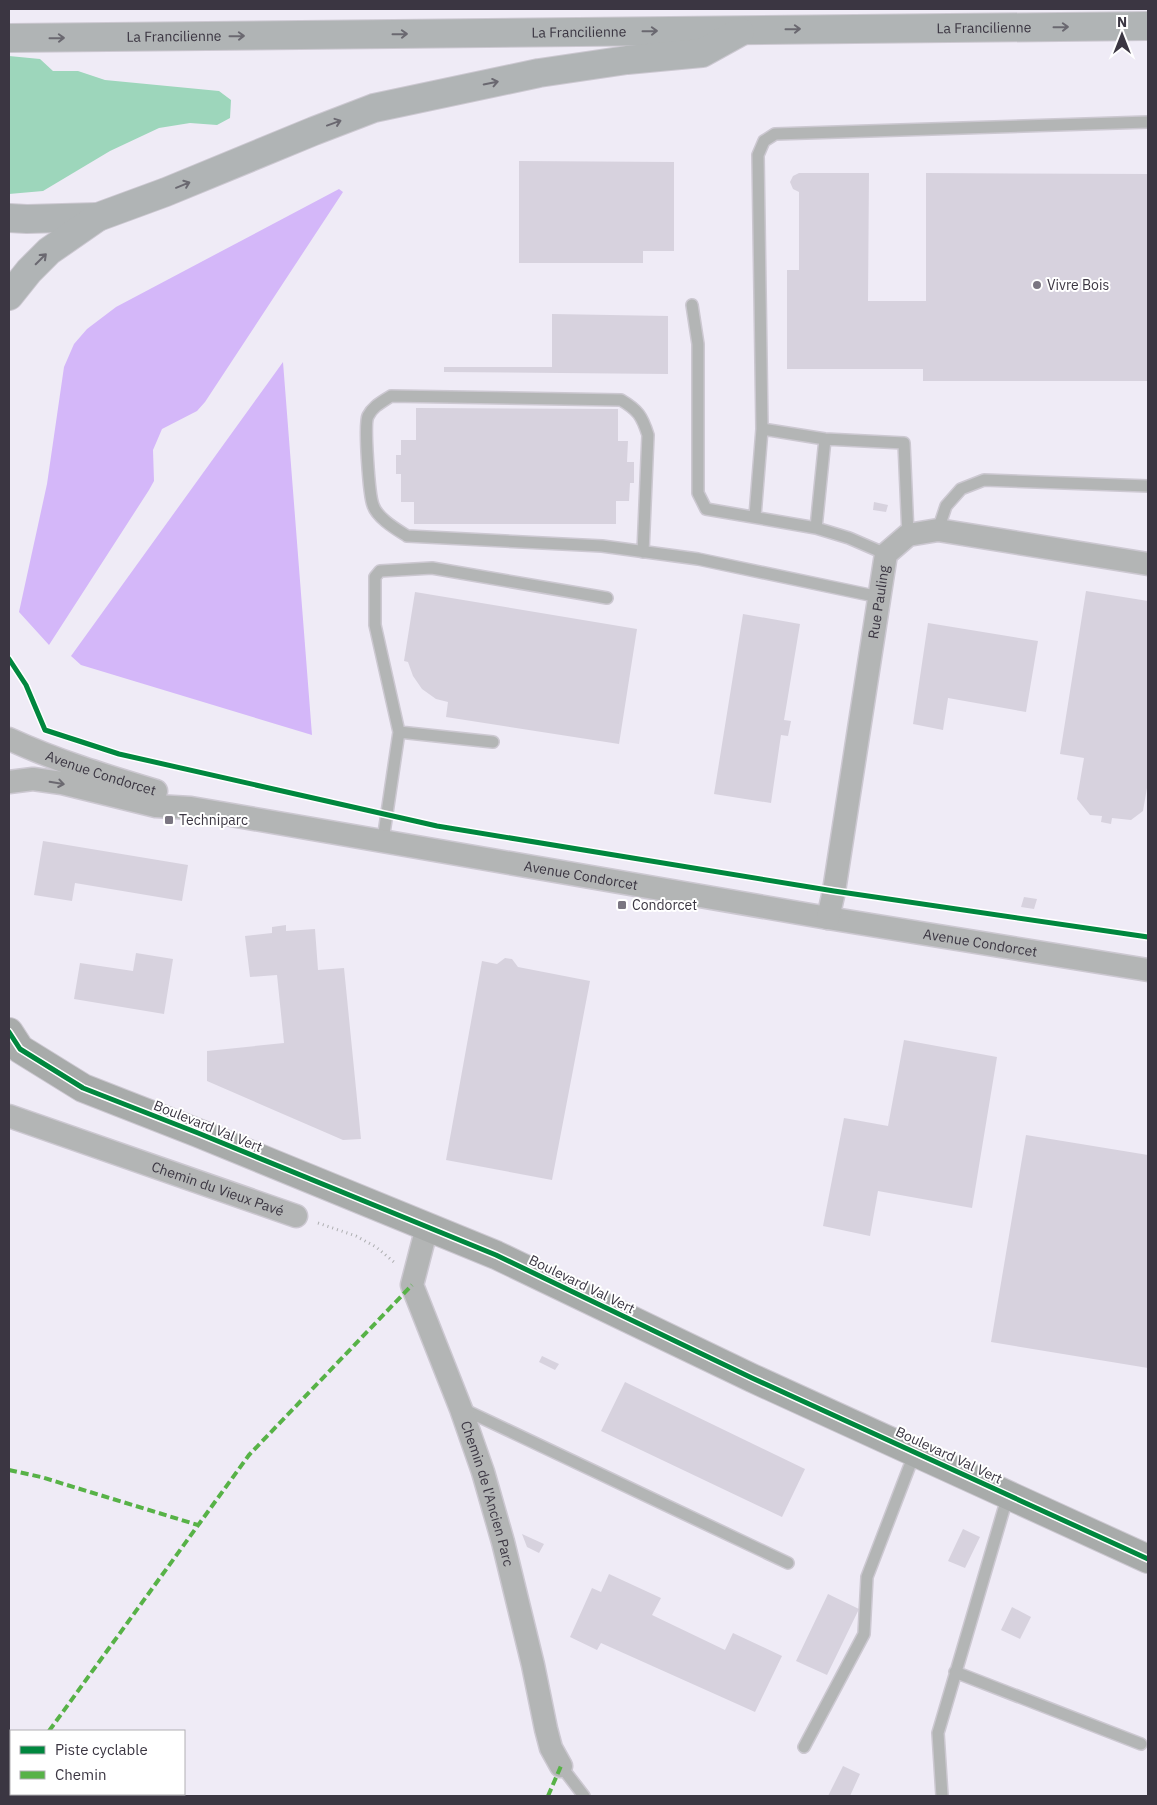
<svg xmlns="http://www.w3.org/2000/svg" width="1157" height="1805" font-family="'IBM Plex Sans',sans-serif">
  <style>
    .forest { fill: #9dd6bb }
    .water { fill: #d4b7f9 }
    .building { fill: #d7d2de }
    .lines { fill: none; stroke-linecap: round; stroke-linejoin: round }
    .lane-casing { stroke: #ccc8d1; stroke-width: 14 }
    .street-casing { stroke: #ccc8d1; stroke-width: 25 }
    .secondary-casing { stroke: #ccc8d1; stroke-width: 30 }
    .highway-casing { stroke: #ccc8d1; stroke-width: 30 }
    .path { stroke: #adaeb0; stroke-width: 3; stroke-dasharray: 1 4; stroke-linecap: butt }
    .lane { stroke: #b3b5b5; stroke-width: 11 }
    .street { stroke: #b3b5b5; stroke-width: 22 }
    .secondary { stroke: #a8abaa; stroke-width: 28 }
    .highway { stroke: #b0b4b5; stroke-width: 28 }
    .quiet { stroke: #57b247; stroke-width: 4; stroke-dasharray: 8 4; stroke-linecap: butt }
    .cycleway-casing { stroke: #fff; stroke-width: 8 }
    .cycleway { stroke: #00873e; stroke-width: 5 }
    .oneway { stroke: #6a6870 }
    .oneway2 { stroke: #6b6970 }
    .poi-dot { fill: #7a7581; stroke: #fff; stroke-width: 2 }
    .labels { text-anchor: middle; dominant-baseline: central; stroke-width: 4; stroke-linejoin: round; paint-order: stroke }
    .street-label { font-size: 14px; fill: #3b3642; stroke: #fff }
    .poi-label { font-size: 14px; fill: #3b3642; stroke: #fff; text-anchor: start }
  </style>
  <rect width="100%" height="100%" fill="#efebf6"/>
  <path class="forest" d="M9 56 40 59 53 71H78L105 80 219 91 231 100 230 118 217 125 190 123 159 128 110 151 43 191 9 194Z"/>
  <path class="water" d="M339 189 343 192 205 402 197 411 162 429 153 450 154 481 149 490 49 645 19 612 47 484 64 367 74 344 87 329 116 307Z
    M283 362 312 735 81 665 71 656Z"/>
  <path class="building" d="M519 161 674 162V251H643V263H519Z
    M799 173H869L868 301H926V173L1148 174V381H923V369H787V270H799V192L793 189 790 182 793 176Z
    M552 314 668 316V374L444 372V367H552Z
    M416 408 618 409V441H628L627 462H634V483H630L629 501H616V524H414V502H401V474H396V455H401V440H416Z
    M874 502 888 505 886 512 873 510Z
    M1086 591 1148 601V782L1143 811 1131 820 1112 818 1111 824 1101 822 1102 816 1090 815 1077 799 1084 758 1060 754Z
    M415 592 637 629 619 744 446 717 448 702 436 699 422 689 413 676 408 662 404 661Z
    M743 614 800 624 784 720 791 721 788 736 781 735 771 803 714 794Z
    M928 623 1038 641 1026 712 948 698 943 730 913 724Z
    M43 841 188 865 182 901 75 883 72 901 34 895Z
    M1024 897 1037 899 1034 909 1021 907Z
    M286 925V931L315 929 318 970 344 968 361 1139 343 1140 207 1081V1051L284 1043 277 975 250 977 245 936 272 933V927Z
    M136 953 173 959 164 1014 74 999 80 963 133 971Z
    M505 958 512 959 518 967 590 981 552 1180 446 1160 482 961 497 964Z
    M904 1040 997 1057 972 1208 878 1191 870 1236 823 1226 844 1118 888 1126Z
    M1026 1135 1148 1155V1368L991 1342Z
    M542 1356 559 1364 555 1370 539 1362Z
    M625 1382 805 1469 782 1517 601 1431Z
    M963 1529 980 1537 965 1568 948 1561Z
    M522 1534 544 1544 539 1553 527 1547Z
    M609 1574 661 1598 652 1615 725 1650 733 1633 782 1656 755 1712 601 1643 597 1650 570 1637 592 1588 601 1592Z
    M828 1594 859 1609 827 1675 796 1661Z
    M1012 1607 1031 1617 1020 1639 1001 1630Z
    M843 1766 860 1774 850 1796H828Z"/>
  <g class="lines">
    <defs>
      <path id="lane" d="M692 305 698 344V493L706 509 816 528 849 538 886 554
        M762 429 825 439 904 443 908 535
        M755 516 762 429 758 155 764 141 775 134 1148 122
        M816 528 825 439
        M938 530 946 506 961 489 984 480 1148 486
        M643 552 648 435C642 416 638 410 621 400L391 396C382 402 373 406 368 416 364 424 369 495 373 505 377 518 396 529 407 536L602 546 698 559 879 597
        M399 732 493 742
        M383 840 399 732 375 625V577L380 571 432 568 607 598
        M463 1409 788 1563
        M955 1672 1141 1744
        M804 1747 864 1634 867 1577 915 1452
        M561 1766 584 1796
        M942 1796 938 1733 1008 1495"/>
      <g id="street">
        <path id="s1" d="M9 739C57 761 106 776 156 791"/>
        <path id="s2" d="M9 782 33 779 62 783 156 806 191 808 828 918 1148 970"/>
        <path id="s3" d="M828 918 834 891 886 554 908 535 938 530 1148 564"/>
        <path id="s4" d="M9 1116 296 1216"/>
        <path id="s5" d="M427 1227 412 1285 461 1409 483 1472 503 1542 533 1665 546 1729 551 1748 561 1766"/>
      </g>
      <path id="secondary" d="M9 1032 20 1049 83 1088 198 1133 496 1255 752 1378 1148 1559"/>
      <g id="highway">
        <path id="s6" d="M9 38 1148 26"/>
        <path d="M9 218 27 219 98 217"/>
        <path d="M9 296 29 271 49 251 98 217 166 192 314 131 374 108 539 73 627 60 702 53 740 32"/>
      </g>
    </defs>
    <use href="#lane" class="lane-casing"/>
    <use href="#street" class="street-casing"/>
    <use href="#secondary" class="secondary-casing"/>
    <use href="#highway" class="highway-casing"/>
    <path class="path" d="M318 1223 356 1236 376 1247 394 1262"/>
    <use href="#lane" class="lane"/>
    <use href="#street" class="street"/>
    <use href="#secondary" class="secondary"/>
    <use href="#highway" class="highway"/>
    <path class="quiet" d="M9 1470 41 1477 198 1525
      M49 1731 249 1455 412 1285
      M16 1796 17 1794
      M548 1796 561 1766"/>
    <defs>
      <path id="cycleway" d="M9 659 26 685 45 730 119 754 437 826 834 891 1148 937
        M9 1032 20 1049 83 1088 198 1133 496 1255 752 1378 1148 1559"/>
    </defs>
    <use href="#cycleway" class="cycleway-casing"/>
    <use href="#cycleway" class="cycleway"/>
  </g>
  <defs><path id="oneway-shaft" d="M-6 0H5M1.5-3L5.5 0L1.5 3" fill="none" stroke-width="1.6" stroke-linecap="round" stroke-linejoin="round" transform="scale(1.25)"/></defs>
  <g class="oneway">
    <use href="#oneway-shaft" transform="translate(1061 27) rotate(-1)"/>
    <use href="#oneway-shaft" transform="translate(793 29) rotate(-1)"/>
    <use href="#oneway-shaft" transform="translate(650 31) rotate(-1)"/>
    <use href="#oneway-shaft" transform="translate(400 34) rotate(-1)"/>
    <use href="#oneway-shaft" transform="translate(237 36) rotate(-1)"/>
    <use href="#oneway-shaft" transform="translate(57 38) rotate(-1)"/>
    <use href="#oneway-shaft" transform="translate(491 83) rotate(-11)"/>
    <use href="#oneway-shaft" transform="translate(334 123) rotate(-20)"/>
    <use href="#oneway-shaft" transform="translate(183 185) rotate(-22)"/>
    <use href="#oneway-shaft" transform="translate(41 259) rotate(-45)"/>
  </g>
  <use class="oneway2" href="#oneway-shaft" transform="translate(57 783) rotate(9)"/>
  <g class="poi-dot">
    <circle cx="1037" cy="285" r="5"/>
    <rect x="164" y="815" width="10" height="10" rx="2.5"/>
    <rect x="617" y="900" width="10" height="10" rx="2.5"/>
  </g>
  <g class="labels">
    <g class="street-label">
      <text stroke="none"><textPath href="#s6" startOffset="975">La Francilienne</textPath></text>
      <text stroke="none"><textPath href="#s6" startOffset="570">La Francilienne</textPath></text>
      <text stroke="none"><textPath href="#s6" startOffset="165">La Francilienne</textPath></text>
      <text stroke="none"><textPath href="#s3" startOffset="320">Rue Pauling</textPath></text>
      <text stroke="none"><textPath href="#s1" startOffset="98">Avenue Condorcet</textPath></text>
      <text stroke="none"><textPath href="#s2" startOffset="581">Avenue Condorcet</textPath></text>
      <text stroke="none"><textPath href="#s2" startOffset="986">Avenue Condorcet</textPath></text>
      <text transform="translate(208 1126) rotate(22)">Boulevard Val Vert</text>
      <text stroke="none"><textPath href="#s4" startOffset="221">Chemin du Vieux Pavé</textPath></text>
      <text transform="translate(582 1284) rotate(26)">Boulevard Val Vert</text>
      <text transform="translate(949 1455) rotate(25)">Boulevard Val Vert</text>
      <text stroke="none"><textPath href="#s5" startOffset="282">Chemin de l'Ancien Parc</textPath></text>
    </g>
    <g class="poi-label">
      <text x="1047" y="285">Vivre Bois</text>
      <text x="179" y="820">Techniparc</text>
      <text x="632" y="905">Condorcet</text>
    </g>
  </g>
  <rect width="1157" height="1805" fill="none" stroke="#3b3642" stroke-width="20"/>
  <rect x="10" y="1730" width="175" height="65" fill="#ffffff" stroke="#b1afb3"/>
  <rect x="20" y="1746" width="25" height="8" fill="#00873e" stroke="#b1afb3"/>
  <text x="55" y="1755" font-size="15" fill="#3b3642">Piste cyclable</text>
  <rect x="20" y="1771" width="25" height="8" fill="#57b247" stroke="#b1afb3"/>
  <text x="55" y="1780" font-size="15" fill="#3b3642">Chemin</text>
  <g transform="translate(1122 35)" stroke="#ffffff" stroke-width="4" paint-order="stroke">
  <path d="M0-4L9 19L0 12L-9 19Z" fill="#3b3642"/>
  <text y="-8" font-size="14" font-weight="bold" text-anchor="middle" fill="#3b3642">N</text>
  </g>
</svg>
